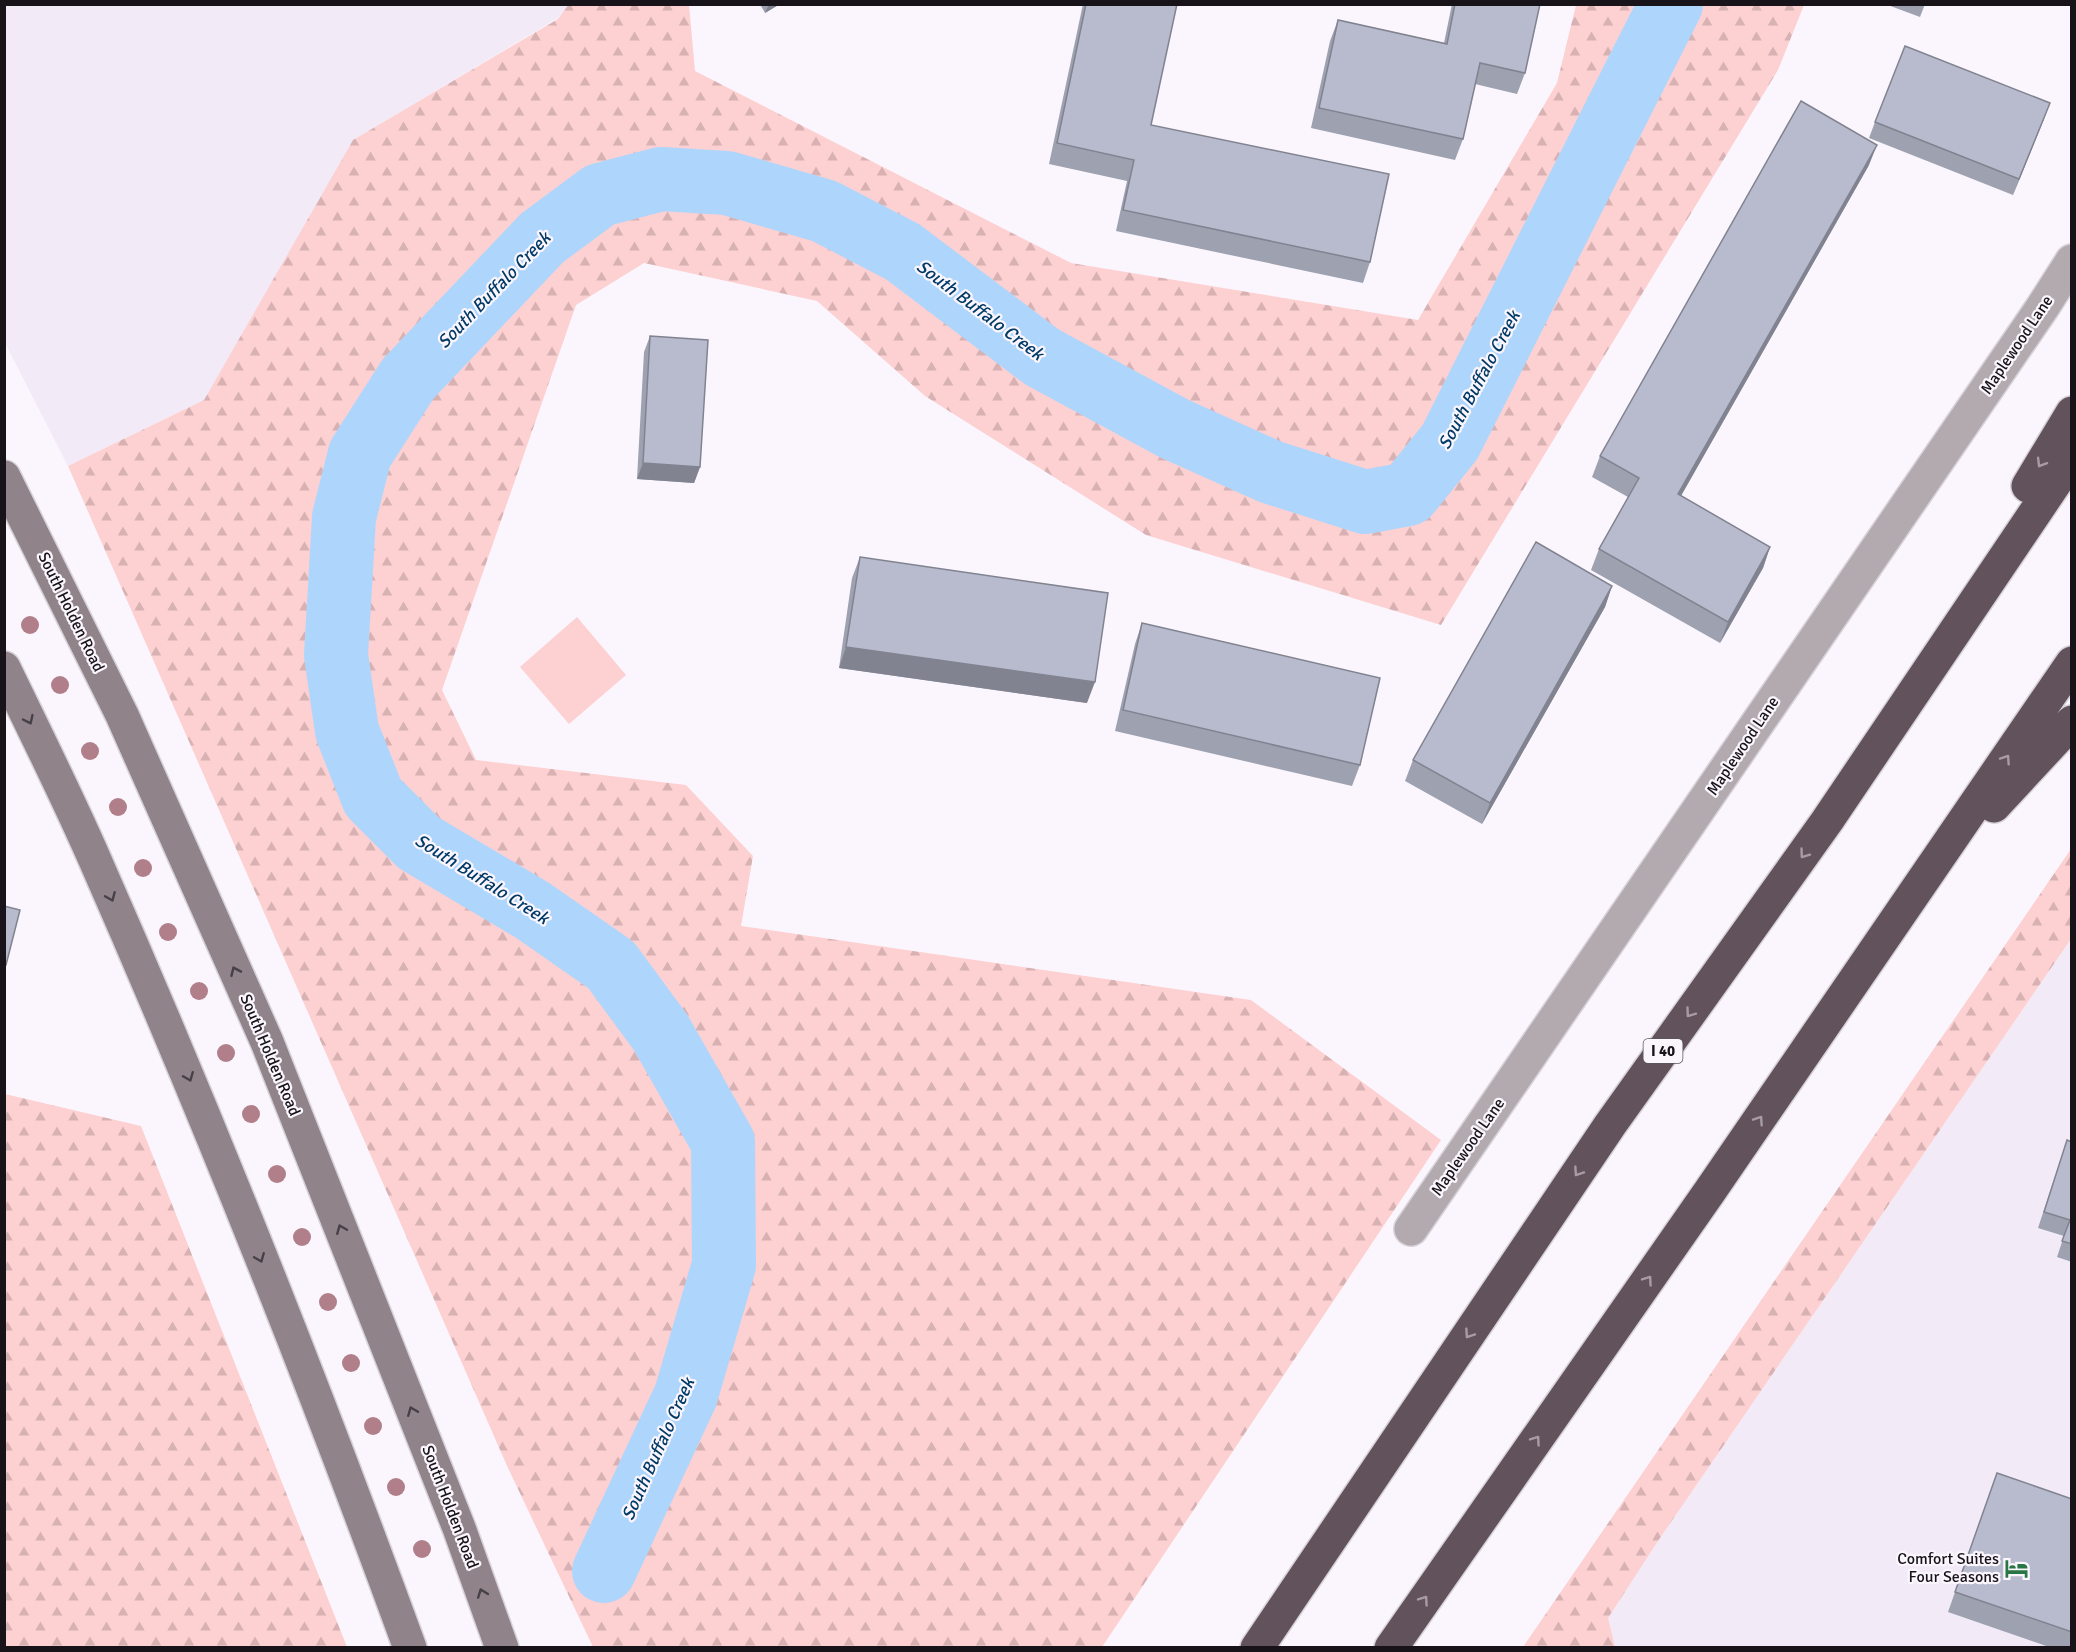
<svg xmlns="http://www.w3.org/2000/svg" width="2076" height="1652" font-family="Signika,sans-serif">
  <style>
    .built { fill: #f2eaf7 }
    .green { fill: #fdd0d1 }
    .forest { fill: url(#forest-firs) }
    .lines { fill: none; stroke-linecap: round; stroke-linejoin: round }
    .river { stroke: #aed6fd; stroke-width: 64 }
    .street-casing { stroke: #d7d2d9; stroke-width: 36 }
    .secondary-casing { stroke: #d7d2d9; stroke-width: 36 }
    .highway-casing { stroke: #d7d2d9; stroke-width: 36 }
    .street { stroke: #b2aaae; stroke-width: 33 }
    .secondary { stroke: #90848a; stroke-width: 33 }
    .highway { stroke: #62525b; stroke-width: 33 }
    .tree { fill: #b07f8a }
    .wall { fill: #9ea1b0 }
    .shaded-wall { fill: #818390 }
    .building { fill: #b8bbcd; stroke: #818390; stroke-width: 1.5 }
    .oneway { stroke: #a79ca4 }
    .oneway2 { stroke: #474046 }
    .labels { text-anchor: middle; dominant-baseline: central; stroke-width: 4.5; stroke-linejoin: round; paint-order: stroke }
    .shield { fill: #fbf6fd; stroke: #5b575d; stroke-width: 1.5 }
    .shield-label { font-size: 15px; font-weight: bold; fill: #171319 }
    .street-label { font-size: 16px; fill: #171319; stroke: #fbf6fd }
    .poi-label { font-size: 16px; fill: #171319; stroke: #fbf6fd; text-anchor: end }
    .water-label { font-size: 18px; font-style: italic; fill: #003a66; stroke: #fbf6fd }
  </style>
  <defs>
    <pattern id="forest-firs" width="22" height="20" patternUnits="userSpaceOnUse" patternTransform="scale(1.5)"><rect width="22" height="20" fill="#fdd0d1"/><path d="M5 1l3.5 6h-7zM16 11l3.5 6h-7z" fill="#d8b2b3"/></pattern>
  </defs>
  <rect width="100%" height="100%" fill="#fbf6fd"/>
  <path class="built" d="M5 5H569L558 18 353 140 204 400 68 466 5 343Z
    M2071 939V1647H1615L1607 1619 1658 1541Z"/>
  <path class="green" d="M577 617 626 675 569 724 520 667Z"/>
  <path class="forest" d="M569 4 689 5 695 71 1071 263 1418 320 1557 83 1576 5H1804L1778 70 1441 625 1146 535 925 396 817 301 644 263 576 305 442 690 476 760 686 785 753 856 741 926 1251 1000 1441 1140 1102 1647H593L508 1468 68 466 204 400 353 140 558 19Z
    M2071 849V939L1658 1541 1608 1618 1615 1647H1523Z
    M5 1094 141 1126 347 1647H5Z"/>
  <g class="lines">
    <path class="river" d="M604 1571 686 1395 724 1265 723 1142 661 1033 611 965 532 910 419 843 373 797 347 731 336 655 344 517 360 454 408 379 542 238 600 195 661 179 727 183 824 211 903 252 1042 357 1175 429 1271 472 1365 502 1408 494 1450 442 1671 4"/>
    <defs>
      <path id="street" d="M1411 1229 2042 308 2072 261"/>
      <path id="secondary" d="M4 477 122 715 267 1042 459 1528 502 1648
        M4 668C35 732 67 796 95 860 209 1119 313 1382 410 1648"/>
      <path id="highway" d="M2028 486 2072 413
        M1994 806 2072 722
        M1257 1648 1610 1125 1827 821 2072 458
        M1391 1648 1710 1191 2072 663"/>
    </defs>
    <use href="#street" class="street-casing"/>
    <use href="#secondary" class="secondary-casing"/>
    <use href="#highway" class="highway-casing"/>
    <use href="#street" class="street"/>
    <use href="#secondary" class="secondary"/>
    <use href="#highway" class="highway"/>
  </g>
  <g class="tree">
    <circle cx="30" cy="625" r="9"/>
    <circle cx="60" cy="685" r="9"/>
    <circle cx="90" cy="751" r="9"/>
    <circle cx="118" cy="807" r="9"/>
    <circle cx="143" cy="868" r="9"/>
    <circle cx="168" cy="932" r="9"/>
    <circle cx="199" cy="991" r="9"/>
    <circle cx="226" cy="1053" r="9"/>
    <circle cx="251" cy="1114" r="9"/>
    <circle cx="277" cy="1174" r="9"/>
    <circle cx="302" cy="1237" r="9"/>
    <circle cx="328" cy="1302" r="9"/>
    <circle cx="351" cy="1363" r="9"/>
    <circle cx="373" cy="1426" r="9"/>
    <circle cx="396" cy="1487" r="9"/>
    <circle cx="422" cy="1549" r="9"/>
  </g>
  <path class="wall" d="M760 4H780L765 13Z
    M1083 4H1177L1151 125 1370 262 1363 283 1116 231 1127 181 1049 164Z
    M1452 4H1540L1525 73 1517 94 1475 84 1463 139 1455 160 1311 128 1330 41 1338 20 1444 43Z
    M1885 4H1925L1920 17Z
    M2044 119 2013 195 1869 138 1875 122Z
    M1869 165 1681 496 1770 547 1763 568 1720 643 1591 570 1599 549 1628 497 1592 477 1600 456Z
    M650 336 700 467 694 483 637 479 644 352Z
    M860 557 1087 703 839 668 852 578Z
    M1612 586 1605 607 1482 824 1405 781 1413 760Z
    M1142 623 1360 765 1352 786 1115 731 1135 644Z
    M2067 1140 2072 1142V1262L2057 1257 2064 1236 2038 1228Z
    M1997 1473 2072 1499V1647H2049L1948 1612Z"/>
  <path class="shaded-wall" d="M769 4H780L765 13Z
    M2050 103 2044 119 2013 195 2019 179Z
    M1877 145 1869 165 1670 515 1678 494Z
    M643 463 700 467 694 483 637 479Z
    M1770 547 1763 568 1720 643 1728 622Z
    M1612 586 1605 607 1482 824 1490 803Z
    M846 647 1095 682 1087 703 839 668Z"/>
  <path class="building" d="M1086 4H1177L1151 125 1389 174 1370 262 1123 210 1134 160 1057 143Z
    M1455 4H1540L1525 73 1480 63 1463 139 1319 108 1338 20 1447 44Z
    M1905 46 2050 103 2019 179 1875 122Z
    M1801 101 1877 145 1678 494 1770 547 1728 622 1599 549 1639 478 1600 456Z
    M650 336 708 340 700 467 643 463Z
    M1536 542 1612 586 1490 803 1413 760Z
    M860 557 1108 593 1095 682 846 647Z
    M1142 623 1380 678 1360 765 1123 710Z
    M4 906 20 910 6 965H4Z
    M2067 1140 2072 1142V1244L2062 1241 2070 1220 2044 1212Z
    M1997 1473 2072 1499V1632L1955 1592Z"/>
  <defs><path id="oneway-chevron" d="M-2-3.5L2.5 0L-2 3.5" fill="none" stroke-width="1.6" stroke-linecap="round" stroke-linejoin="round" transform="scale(1.5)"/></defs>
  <g class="oneway">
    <use href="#oneway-chevron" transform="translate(2041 463) rotate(121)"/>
    <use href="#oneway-chevron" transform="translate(2006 759) rotate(-56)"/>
    <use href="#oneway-chevron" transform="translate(1804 854) rotate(126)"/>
    <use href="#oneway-chevron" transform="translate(1690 1013) rotate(126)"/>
    <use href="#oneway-chevron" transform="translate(1759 1120) rotate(-56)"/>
    <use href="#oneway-chevron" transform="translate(1578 1172) rotate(124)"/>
    <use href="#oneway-chevron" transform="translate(1648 1280) rotate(-55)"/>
    <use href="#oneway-chevron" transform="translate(1469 1334) rotate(124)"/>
    <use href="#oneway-chevron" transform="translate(1536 1440) rotate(-55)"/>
    <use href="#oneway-chevron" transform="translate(1424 1600) rotate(-55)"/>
  </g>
  <g class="oneway2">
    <use href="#oneway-chevron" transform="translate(29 720) rotate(65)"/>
    <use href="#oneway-chevron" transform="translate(111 897) rotate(67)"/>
    <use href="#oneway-chevron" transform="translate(235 971) rotate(-114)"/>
    <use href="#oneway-chevron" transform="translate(189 1077) rotate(68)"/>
    <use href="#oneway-chevron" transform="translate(341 1229) rotate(-112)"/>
    <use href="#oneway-chevron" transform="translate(260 1258) rotate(68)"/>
    <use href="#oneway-chevron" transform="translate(412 1411) rotate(-112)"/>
    <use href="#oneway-chevron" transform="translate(482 1593) rotate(-110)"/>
  </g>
  <defs>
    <symbol id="hotel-bare" viewBox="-9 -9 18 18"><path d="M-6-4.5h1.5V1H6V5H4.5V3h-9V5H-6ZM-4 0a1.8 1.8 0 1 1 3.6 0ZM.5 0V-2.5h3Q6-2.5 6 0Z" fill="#297544" stroke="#fbf6fd" stroke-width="2.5" paint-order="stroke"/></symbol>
  </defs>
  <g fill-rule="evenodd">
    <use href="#hotel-bare" x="2000" y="1552" width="33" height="33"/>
  </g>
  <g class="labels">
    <rect class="shield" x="1643.5" y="1039" width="39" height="24" rx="4.5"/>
    <g class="shield-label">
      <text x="1663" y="1051">I 40</text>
    </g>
    <g class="street-label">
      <text transform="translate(2017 345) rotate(-56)">Maplewood Lane</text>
      <text transform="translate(71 612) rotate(64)">South Holden Road</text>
      <text transform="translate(1743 746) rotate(-56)">Maplewood Lane</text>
      <text transform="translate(270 1055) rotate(67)">South Holden Road</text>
      <text transform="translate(1468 1147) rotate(-55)">Maplewood Lane</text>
      <text transform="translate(450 1507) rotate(69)">South Holden Road</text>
    </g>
    <g class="poi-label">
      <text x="1999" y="1559">Comfort Suites<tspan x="1999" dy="18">Four Seasons</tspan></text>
    </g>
    <g class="water-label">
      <text transform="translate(494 290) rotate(-46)">South Buffalo Creek</text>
      <text transform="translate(980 310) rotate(37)">South Buffalo Creek</text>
      <text transform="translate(1479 380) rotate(-62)">South Buffalo Creek</text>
      <text transform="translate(482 879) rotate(32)">South Buffalo Creek</text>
      <text transform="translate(658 1449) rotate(-66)">South Buffalo Creek</text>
    </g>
  </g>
  <rect width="2076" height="1652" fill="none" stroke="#171319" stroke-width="12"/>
</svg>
